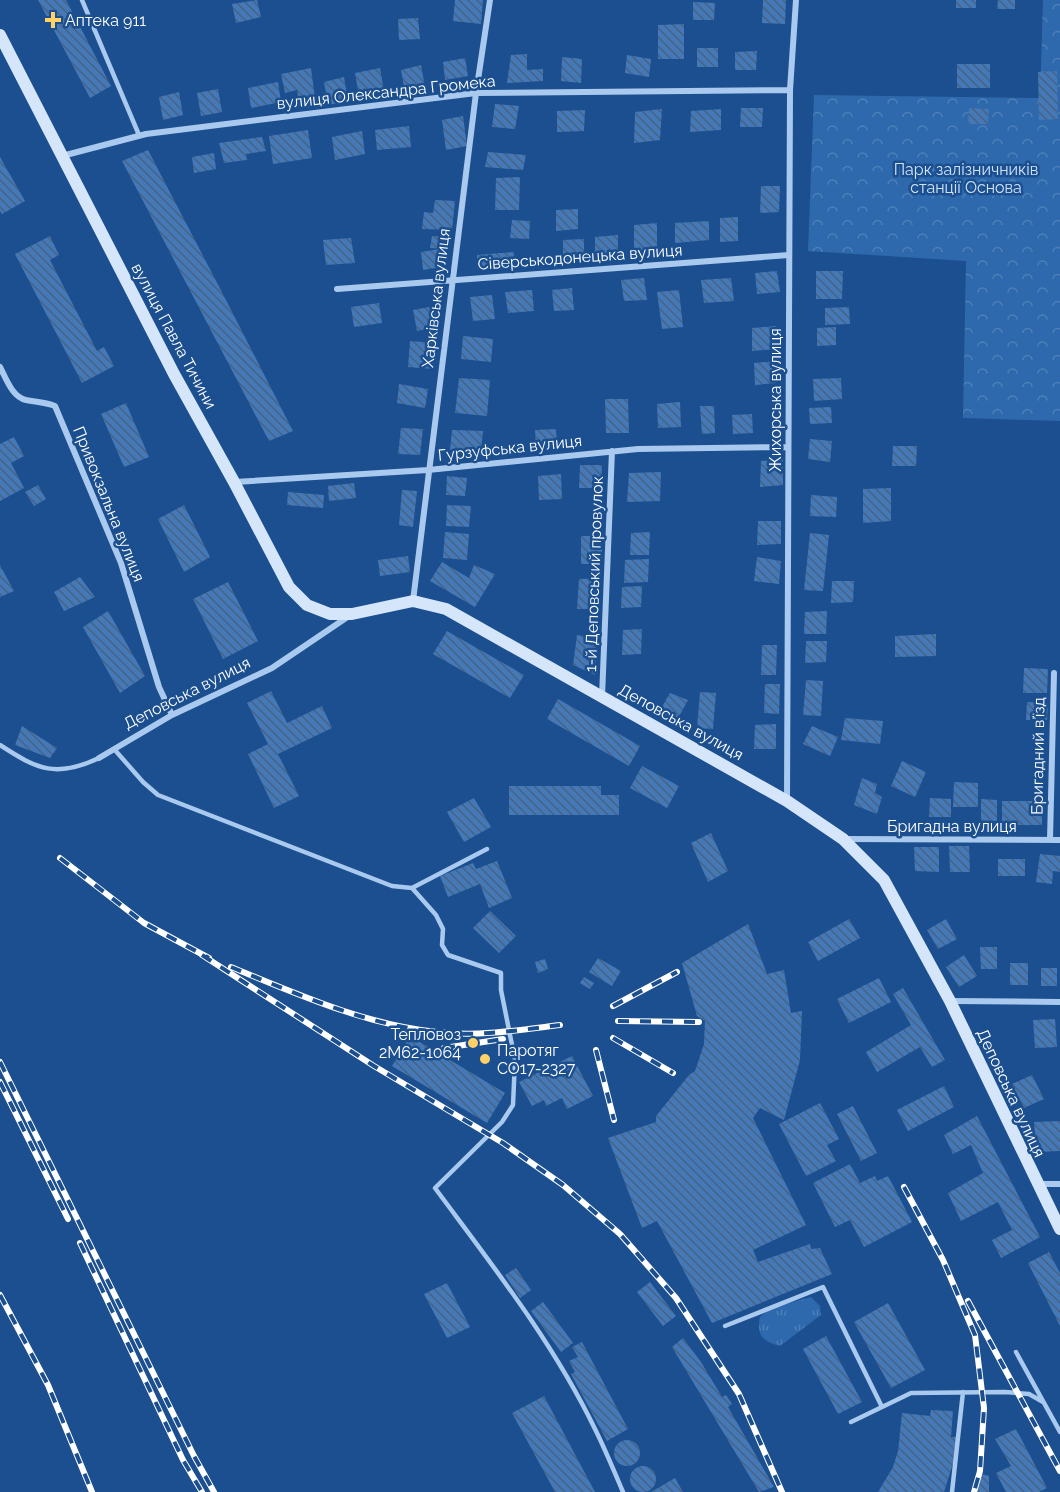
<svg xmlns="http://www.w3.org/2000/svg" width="1060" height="1492" font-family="Raleway,sans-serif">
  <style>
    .grass { fill: url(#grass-tufts) }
    .park { fill: url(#park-crowns) }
    .building { fill: url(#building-back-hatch) }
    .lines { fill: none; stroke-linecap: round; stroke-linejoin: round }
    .service { stroke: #a9c9ee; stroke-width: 4.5 }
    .minor { stroke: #a9c9ee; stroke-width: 6 }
    .secondary { stroke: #d6e6fa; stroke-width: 12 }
    .rail-casing { stroke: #fff; stroke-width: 6 }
    .rail { stroke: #1b4f8f; stroke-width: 4; stroke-dasharray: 11; stroke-linecap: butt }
    .poi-dot { fill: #ffd166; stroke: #1b4f8f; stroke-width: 2 }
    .labels { text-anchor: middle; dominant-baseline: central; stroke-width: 5; stroke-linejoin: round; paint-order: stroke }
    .poi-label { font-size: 16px; fill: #fff; stroke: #1b4f8f; text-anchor: start }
    .street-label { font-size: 16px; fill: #fff; stroke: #1b4f8f }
    .park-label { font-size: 16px; fill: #cfe3fa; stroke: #1b4f8f }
  </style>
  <defs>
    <pattern id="grass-tufts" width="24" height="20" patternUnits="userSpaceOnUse" patternTransform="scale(1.5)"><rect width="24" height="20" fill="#2e69ad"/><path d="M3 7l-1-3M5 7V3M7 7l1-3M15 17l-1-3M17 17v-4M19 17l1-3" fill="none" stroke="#4d80b9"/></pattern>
    <pattern id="park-crowns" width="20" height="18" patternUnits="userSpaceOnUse" patternTransform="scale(1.5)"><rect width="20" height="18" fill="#2e69ad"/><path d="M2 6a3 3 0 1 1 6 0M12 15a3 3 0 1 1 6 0" fill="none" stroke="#4d80b9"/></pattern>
    <pattern id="building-back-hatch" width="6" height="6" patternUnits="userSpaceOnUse" patternTransform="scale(1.5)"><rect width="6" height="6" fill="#4478b7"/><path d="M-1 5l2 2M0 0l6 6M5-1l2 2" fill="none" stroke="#486282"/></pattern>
  </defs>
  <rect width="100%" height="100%" fill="#1b4f8f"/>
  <path class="grass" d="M811 1297 820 1306 821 1315 780 1346C763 1342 756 1335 760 1317L771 1308Z"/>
  <path class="park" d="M1043 0H1060V421L963 418 966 261 808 251 814 95 1040 98Z"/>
  <path class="building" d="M38 0H66L111 86 90 98Z
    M257 0 261 17 236 23 232 4Z
    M455 0H483L481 24 453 21Z
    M763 0H786L785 24 762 23Z
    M956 0H976V8H956Z
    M998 0H1015V9H997Z
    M693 2 715 3 714 20H693Z
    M418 18 420 39 399 40 398 19Z
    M684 24V59H658V25Z
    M697 48H718V67H697Z
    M757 51 756 70H735V52Z
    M527 54V70L543 69V81L507 83 511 55Z
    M627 55 651 59 649 77 625 73Z
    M562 57 582 59 581 83 561 81Z
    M465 58 468 76 445 80 443 62Z
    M957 64H990V88H957Z
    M421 65 425 87 405 92 401 70Z
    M311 68 316 106 300 109 297 90 285 93 281 74Z
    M380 68 384 91 359 96 355 73Z
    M1057 71 1058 119 1039 120 1038 72Z
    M344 77 348 101 328 105 324 82Z
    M278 82 281 102 251 108 248 88Z
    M218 89 222 112 201 116 197 93Z
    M179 92 183 115 163 120 159 97Z
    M495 104 519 106 515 129 492 127Z
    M741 108H763L762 127H740Z
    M969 108 989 109 988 124H968Z
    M662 109 660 140 634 143 635 112Z
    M721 109V130L690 132 691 111Z
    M585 110 584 131 557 132V111Z
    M463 116 467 146 446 150 442 120Z
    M409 126 411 147 377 150 375 130Z
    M308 130 312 158 273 164 269 136Z
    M362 131 365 154 335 160 332 137Z
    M262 137 266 151 246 154 247 160 224 163 219 143Z
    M148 150 226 300 293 431 269 441 122 161Z
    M488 152 526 155 523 170 485 167Z
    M214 153 216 169 194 173 192 157Z
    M0 157 25 201 2 214 0 211Z
    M520 177 519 210H495L496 178Z
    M761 186H780L779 212 760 213Z
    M435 200 455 201 452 230 422 229 424 212 433 213Z
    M578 209V229L556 231V210Z
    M738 217V241L720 242V218Z
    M512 220 530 221 529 239 510 238Z
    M709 221V240L675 243V223Z
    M657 223V255L634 257V225Z
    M618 235V255L595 256V237Z
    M50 236 59 255 50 260 97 351 104 347 114 366 82 383 15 254Z
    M432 236 451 237 449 249 430 248Z
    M351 238 355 263 326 265 323 240Z
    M584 239V263L563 264V240Z
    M440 249 442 267 423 270 421 252Z
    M514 252 513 265 477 269V255Z
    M777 271 780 292 757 294 755 273Z
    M816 271H843L842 299H816Z
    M644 278 647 300 624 301 621 280Z
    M731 278 734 301 704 303 701 280Z
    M572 288 574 310 554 311 552 290Z
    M532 290 534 311 508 313 505 292Z
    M679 290 683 327 662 329 657 292Z
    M492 295 495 319 473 321 470 297Z
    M379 303 382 323 354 327 351 307Z
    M435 306 438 327 417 331 413 310Z
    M849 307 850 324 825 325V308Z
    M776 326 777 349 752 351V328Z
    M836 327V345L817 346V328Z
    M463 336 493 339 491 362 461 359Z
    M410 341 435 343 433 369 408 367Z
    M775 361 776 383 755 385 754 363Z
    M459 378 490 380 487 416 455 413Z
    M841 378 842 399 814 401 813 379Z
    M399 384 428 389 425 408 397 403Z
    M605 399H628L629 433H606Z
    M680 402 681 427 658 428 657 404Z
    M126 403 149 457 124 467 101 414Z
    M700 406H714L715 433 702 434Z
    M831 407 832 423 810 424 809 408Z
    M752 414 753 433 733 434 732 415Z
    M401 428 423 429 420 455 398 454Z
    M556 429 557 447 536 448 535 430Z
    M452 430 483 431 481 451 450 450Z
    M14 437 24 456 11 463 24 488 0 501V444Z
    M810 439 832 441 830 462 808 459Z
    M893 446H917L916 466H892Z
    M783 459V485L760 487 761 461Z
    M580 465H602L601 488H579Z
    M661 472 660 501 627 502 629 473Z
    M561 474 562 499 539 500 538 476Z
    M447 476 467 478 465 496 446 495Z
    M354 483 356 498 329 501 328 486Z
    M38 485 46 499 34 506 25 492Z
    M891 488V521L863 523V489Z
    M402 490 417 491 413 527 399 525Z
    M288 492 324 495 323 508 287 505Z
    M811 495 837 497 836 517 810 516Z
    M184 505 210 557 184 572 158 519Z
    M447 505 471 506 469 527 446 526Z
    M758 521H781V544L757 545Z
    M445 532 469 534 467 560 443 558Z
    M650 532 649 555H630L631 533Z
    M810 533 829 535 823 591 804 590Z
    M581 536H602V564H581Z
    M408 556 410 572 380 576 378 560Z
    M757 557 781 561 779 584 754 581Z
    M649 559 648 582 624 583 625 560Z
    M442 562 469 578 474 565 495 574 475 607 430 581Z
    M0 565 14 591 0 597Z
    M80 577 95 597 64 611 54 592Z
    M600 578 598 609H577L579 579Z
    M832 581H854L853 602 831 603Z
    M228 582 258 641 223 659 193 599Z
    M642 586 641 607 621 608 622 587Z
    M108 611 145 676 120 693 83 627Z
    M827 611 826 634H804L805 612Z
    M642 629 641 654 622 655 623 630Z
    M447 631 524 675 510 698 433 654Z
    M936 634V656L895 657V636Z
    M577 635 596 638 595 675 573 665Z
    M806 641H827L826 662 805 663Z
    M762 645H777L776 675H761Z
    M1024 668 1048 669 1047 693H1023Z
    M806 680 823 681 821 716 803 715Z
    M765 684H780L779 714 764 713Z
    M271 691 287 723 322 706 332 728 278 754 299 796 274 808 248 754 268 744 247 703Z
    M700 692 716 693 713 729 697 728Z
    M670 693 688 700 677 720 659 712Z
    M558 699 640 746 629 766 547 719Z
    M1027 702 1048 703 1047 720H1026Z
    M845 718 883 721 880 744 841 740Z
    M776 724V749H754L755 725Z
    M22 726 57 748 50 758 15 745Z
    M812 726 838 737 830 756 803 744Z
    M902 761 926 772 915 797 891 786Z
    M642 766 679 786 667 808 630 788Z
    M862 778 877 784 875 793 882 797 877 814 854 805Z
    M954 782 978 783V807H953Z
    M509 786H601V795H619V815H509Z
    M474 798 491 827 464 842 447 812Z
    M930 798 951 799V817H929Z
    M981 799 997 800V821H981Z
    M1002 801H1042V825H1002Z
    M711 833 728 871 708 882 691 843Z
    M949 846H969L970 872H950Z
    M914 847H939V872L915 871Z
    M1040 854 1060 856V872L1053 871 1052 884 1036 882Z
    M998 859H1025V876H998Z
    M497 861 512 898 489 908 480 884 448 897 440 876 473 863 476 869Z
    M490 911 516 936 499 953 473 928Z
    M849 919 860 938 818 961 808 942Z
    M946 919 957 939 938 949 927 930Z
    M748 924 767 974 784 970 791 1013 802 1011 800 1060 784 1120 760 1108 753 1118 806 1225 753 1250 758 1262 810 1244 811 1249 820 1248 832 1274 712 1323 657 1221 642 1228 608 1138 656 1122V1116L689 1075 695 1071 704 1044 705 1021 697 1016 682 963Z
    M980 947H997V969H981Z
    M964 955 977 976 959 987 946 967Z
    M598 958 621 971 612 986 589 972Z
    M545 959 548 969 538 973 535 962Z
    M1010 963H1028V985H1010Z
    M1041 968H1057V986H1041Z
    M584 977 594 983 590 989 580 983Z
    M879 978 891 1002 849 1023 837 999Z
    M903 988 945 1060 932 1067 920 1047 877 1072 866 1052 911 1025 893 994Z
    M1055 1019 1057 1047 1035 1048 1033 1020Z
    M410 1036 505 1093 487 1123 392 1066Z
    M572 1056 593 1096 567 1109 562 1098 546 1106 544 1100 532 1106 519 1082Z
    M1032 1075 1044 1099 1024 1108 1012 1084Z
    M944 1086 954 1107 908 1131 897 1110Z
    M820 1103 839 1139 827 1145 836 1161 806 1176 779 1124Z
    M853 1106 877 1153 861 1161 837 1114Z
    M977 1116 1040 1237 1001 1258 992 1240 1012 1230 998 1202 961 1221 948 1193 983 1173 971 1145 953 1154 944 1135Z
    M1060 1121V1151L1036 1152 1034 1122Z
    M850 1164 860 1183 875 1176 877 1181 888 1176 912 1222 864 1247 850 1220 835 1227 813 1183Z
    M1049 1252 1060 1273V1326L1028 1263Z
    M516 1268 531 1290 520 1298 505 1275Z
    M650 1282 676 1316 663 1326 637 1292Z
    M447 1283 470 1327 447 1338 424 1294Z
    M543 1302 573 1343 561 1352 531 1311Z
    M888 1303 925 1370 891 1388 854 1322Z
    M826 1336 862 1402 838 1414 803 1349Z
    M683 1338 701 1362 722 1397 726 1395 732 1404 728 1407 774 1487 759 1492 672 1347Z
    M582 1342 628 1429 607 1441 571 1374 575 1372 569 1361 578 1357 572 1347Z
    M544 1396 595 1492H555L512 1413Z
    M931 1410 953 1411 951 1437H957L955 1457 944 1492H878L893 1467 898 1451 902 1413 930 1416Z
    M1016 1429 1047 1488 1039 1492H1006L996 1473 1011 1466 995 1439Z
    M614 1453a13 13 0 1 1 26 0a13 13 0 1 1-26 0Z
    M630 1479a13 13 0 1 1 26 0a13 13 0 1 1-26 0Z
    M981 1474 989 1476V1492H976Z
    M675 1478 683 1492H651Z"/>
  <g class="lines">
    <path class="service" d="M82 0 139 135
      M0 745C38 770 57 778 99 758
      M114 749 143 782 158 795 392 886 412 888 487 849
      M412 888 436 915 443 929 442 945 448 955 501 973V990L515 1060 513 1105 502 1122 435 1188C492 1265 553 1342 595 1429 605 1449 614 1471 623 1492
      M725 1326 823 1287 882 1407
      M1016 1352 1060 1432
      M851 1422 911 1393 1005 1392 1029 1394 1043 1402
      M952 1492 963 1392"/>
    <path class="minor" d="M62 156 146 134 476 93 790 90
      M337 289 789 255
      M0 367C6 378 12 397 26 400 37 402 45 402 55 406L121 563 159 687 172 715
      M235 482 428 470 638 449 788 447
      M413 601 476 93 490 0
      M602 697 612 451
      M99 758 172 715 272 668 349 616
      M787 800 790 90 796 0
      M845 839 1060 840
      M1050 840 1054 673
      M950 1001 1060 1002
      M1037 1184H1060"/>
    <path class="secondary" d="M0 35 174 374 234 482 289 587 307 605 330 614H352L413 601 446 609 787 801 843 839 884 880 950 1001 1060 1229"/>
    <defs>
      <path id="rail" d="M60 858 144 923 209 958
        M202 955 374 1066 503 1143 563 1185 620 1234 676 1298 739 1394 782 1492
        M231 967C297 994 366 1025 437 1032 478 1037 520 1030 560 1025
        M613 1006 677 972
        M618 1021 699 1022
        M613 1038 673 1073
        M444 1048 503 1039
        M596 1050 614 1120
        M0 1062 194 1456 214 1492
        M0 1082 68 1219
        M904 1187 943 1260 975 1335 984 1408 980 1471 974 1492
        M80 1243 183 1460 202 1492
        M0 1295 48 1385 92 1492
        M968 1301 1060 1471"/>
    </defs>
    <use href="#rail" class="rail-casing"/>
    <use href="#rail" class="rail"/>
  </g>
  <g class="poi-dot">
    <path d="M50 11h6v6h6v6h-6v6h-6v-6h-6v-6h6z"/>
    <circle cx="473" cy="1043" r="6"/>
    <circle cx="485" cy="1059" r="6"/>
  </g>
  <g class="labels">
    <g class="poi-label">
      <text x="65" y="20">Аптека 911</text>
      <text x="461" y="1034" text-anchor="end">Тепловоз<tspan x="461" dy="18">2М62-1064</tspan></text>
      <text x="497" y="1050">Паротяг<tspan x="497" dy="18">СО17-2327</tspan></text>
    </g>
    <g class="street-label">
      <text transform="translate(386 92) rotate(-6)">вулиця Олександра Громека</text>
      <text transform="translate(580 257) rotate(-4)">Сіверськодонецька вулиця</text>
      <text transform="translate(436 298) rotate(-83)">Харківська вулиця</text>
      <text transform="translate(174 336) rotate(62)">вулиця Павла Тичини</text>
      <text transform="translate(775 400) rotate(-90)">Жихорська вулиця</text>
      <text transform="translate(510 448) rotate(-6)">Гурзуфська вулиця</text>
      <text transform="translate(109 504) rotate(68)">Привокзальна вулиця</text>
      <text transform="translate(594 574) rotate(-88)">1-й Деповський провулок</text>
      <text transform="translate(187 693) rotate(-27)">Деповська вулиця</text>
      <text transform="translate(681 722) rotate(29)">Деповська вулиця</text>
      <text transform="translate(1038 756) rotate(-89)">Бригадний в’їзд</text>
      <text x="952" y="826">Бригадна вулиця</text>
      <text transform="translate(1011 1093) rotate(65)">Деповська вулиця</text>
    </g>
    <g class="park-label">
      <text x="966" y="169">Парк залізничників<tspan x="966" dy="18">станції Основа</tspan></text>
    </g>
  </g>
</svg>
